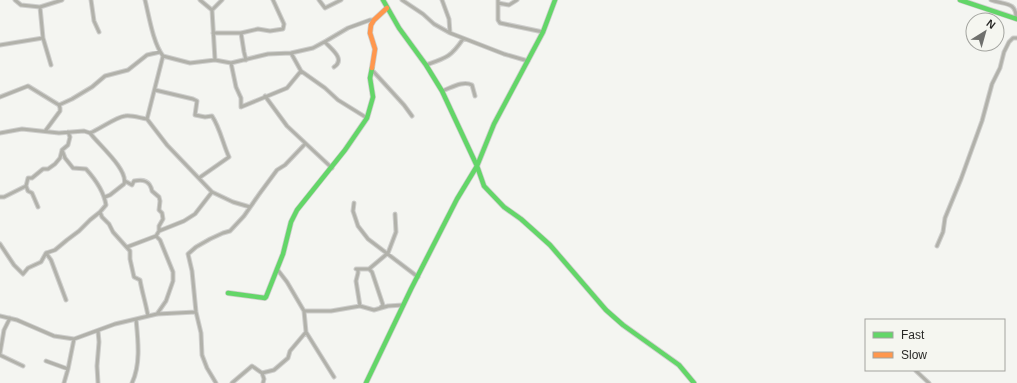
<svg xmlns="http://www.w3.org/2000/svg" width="1017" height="383" font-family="Arial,sans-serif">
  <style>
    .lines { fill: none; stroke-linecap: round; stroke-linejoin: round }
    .street-casing { stroke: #cfcfcd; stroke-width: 5 }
    .fast-casing { stroke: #cfcfcd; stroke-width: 6 }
    .slow-casing { stroke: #cfcfcd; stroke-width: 6 }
    .street { stroke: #b1b1aa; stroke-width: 3 }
    .fast { stroke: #63d668; stroke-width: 4.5 }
    .slow { stroke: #ff974d; stroke-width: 4.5 }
  </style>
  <rect width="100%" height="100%" fill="#f4f5f1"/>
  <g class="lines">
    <defs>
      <path id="street" d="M15 0 21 5 40 7 62 0
        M91 0 94 21 99 32
        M145 0C149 16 153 43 163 56L147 119
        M200 0 212 10
        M319 0 325 8 341 0
        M402 0 423 14 434 24 450 33 504 54 528 61
        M442 0 449 19 450 33
        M498 0V20L500 23 543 32
        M991 0C1004 5 1017 1 1016 19
        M498 3 509 5 517 0
        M40 7 43 38 51 65
        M213 33H241L258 29 270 31 283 29 284 24 273 0
        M241 33 244 52 246 60
        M325 42C331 49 346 59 334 67
        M0 45 43 38
        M291 53 301 71 325 88 338 100 367 118
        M163 56 190 63 215 60 231 63 268 54 291 53 313 48 326 41 348 28 370 20H374
        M215 60 212 10 222 0
        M231 63 236 87 241 98V107L287 88 301 71
        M426 65C446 58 451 57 463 39
        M372 70 404 105 412 116
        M155 90 193 99 197 101 195 115 205 117 212 116C220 128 223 144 229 157L199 178
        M442 91C451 88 463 80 472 85L475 96
        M265 96 287 126 332 168
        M0 97 28 86 59 105
        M46 130 60 111V108L59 105 72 99 92 87 105 76 128 70 147 55 160 52
        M0 133 22 129 59 133 84 131 90 133C100 129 116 117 125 116 132 115 140 118 147 119L167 145 212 192 233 202 250 207
        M90 133C98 144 129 170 124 184L110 195 105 197
        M125 181 132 185 134 181C144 179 150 181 152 191L159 197 160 201 159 210 162 213 163 219 159 226V231
        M26 186 28 191 32 193 38 207
        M0 197H4L26 186 28 178H32L43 169H48L55 164 60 158 62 150 68 145 70 137 68 132
        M354 203 353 211 358 226 368 239 418 277
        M100 212 102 217 109 224 113 232 130 251V259L134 277 140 280C142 292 146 304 148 316
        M156 236 160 240 173 272V281L166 301 157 314
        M0 244 14 265 23 274 28 268 41 262 46 253 55 250 67 240 79 231 90 220 100 212 106 205C104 192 95 179 86 169L73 168 65 158 62 150
        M937 246 943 232 945 218 961 179 982 121 992 84 1000 68 1004 52 1009 42 1013 38H1017
        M127 247 156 236 159 231 184 221 195 214 212 192
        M46 253 51 260 66 300
        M277 269 287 282 304 311 306 332 334 377
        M369 269 372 272 383 305 380 308
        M360 306 356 281 358 273V270L356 269H369L388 253 396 232 395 214
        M304 311H331L360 306 374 310 388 306 403 305
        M0 316 17 320 54 336 74 339 115 324 157 314 196 312
        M98 331 99 342 97 366 98 383
        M0 353 4 330 10 318
        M0 355 23 366
        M46 361 68 369
        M916 371 929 383
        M262 373 274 370 288 358 290 351 306 332
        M64 383 68 369 74 339
        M132 383C141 364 138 340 136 319
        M216 383 207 368 202 355 201 333 196 312 192 271 188 254 196 247 210 239 223 233 230 231 244 216 260 193 277 170 285 165 305 144
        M232 383 252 366 262 373 264 379 263 383"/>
      <path id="fast" d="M383 0 399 28 426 65 442 91 477 166 484 186 504 207 521 219 550 245 606 310 623 325 679 365 694 383
        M960 0 1017 19
        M228 293 265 298 266 297 283 254 291 222 297 210 345 150 367 118 373 97 370 78 372 68
        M366 383 411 289 457 199 477 166 494 124 543 32 555 0"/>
      <path id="slow" d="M372 68 375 49 370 33 371 25 374 20 387 8"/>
    </defs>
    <use href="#street" class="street-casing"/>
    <use href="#fast" class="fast-casing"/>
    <use href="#slow" class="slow-casing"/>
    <use href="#street" class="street"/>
    <use href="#fast" class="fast"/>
    <use href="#slow" class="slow"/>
  </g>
  <rect x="865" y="319" width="140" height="52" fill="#f5f6f0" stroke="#a3a49f"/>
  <rect x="873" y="332" width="20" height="6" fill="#63d668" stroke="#a3a49f"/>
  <text x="901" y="339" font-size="12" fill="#282826">Fast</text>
  <rect x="873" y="352" width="20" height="6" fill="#ff974d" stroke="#a3a49f"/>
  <text x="901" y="359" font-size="12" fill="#282826">Slow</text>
  <g transform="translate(985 32) rotate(37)"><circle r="19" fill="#f5f6f0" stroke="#a3a49f"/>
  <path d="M0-3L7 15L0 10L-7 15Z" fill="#6f706d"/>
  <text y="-6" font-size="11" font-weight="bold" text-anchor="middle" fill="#282826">N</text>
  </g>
</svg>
